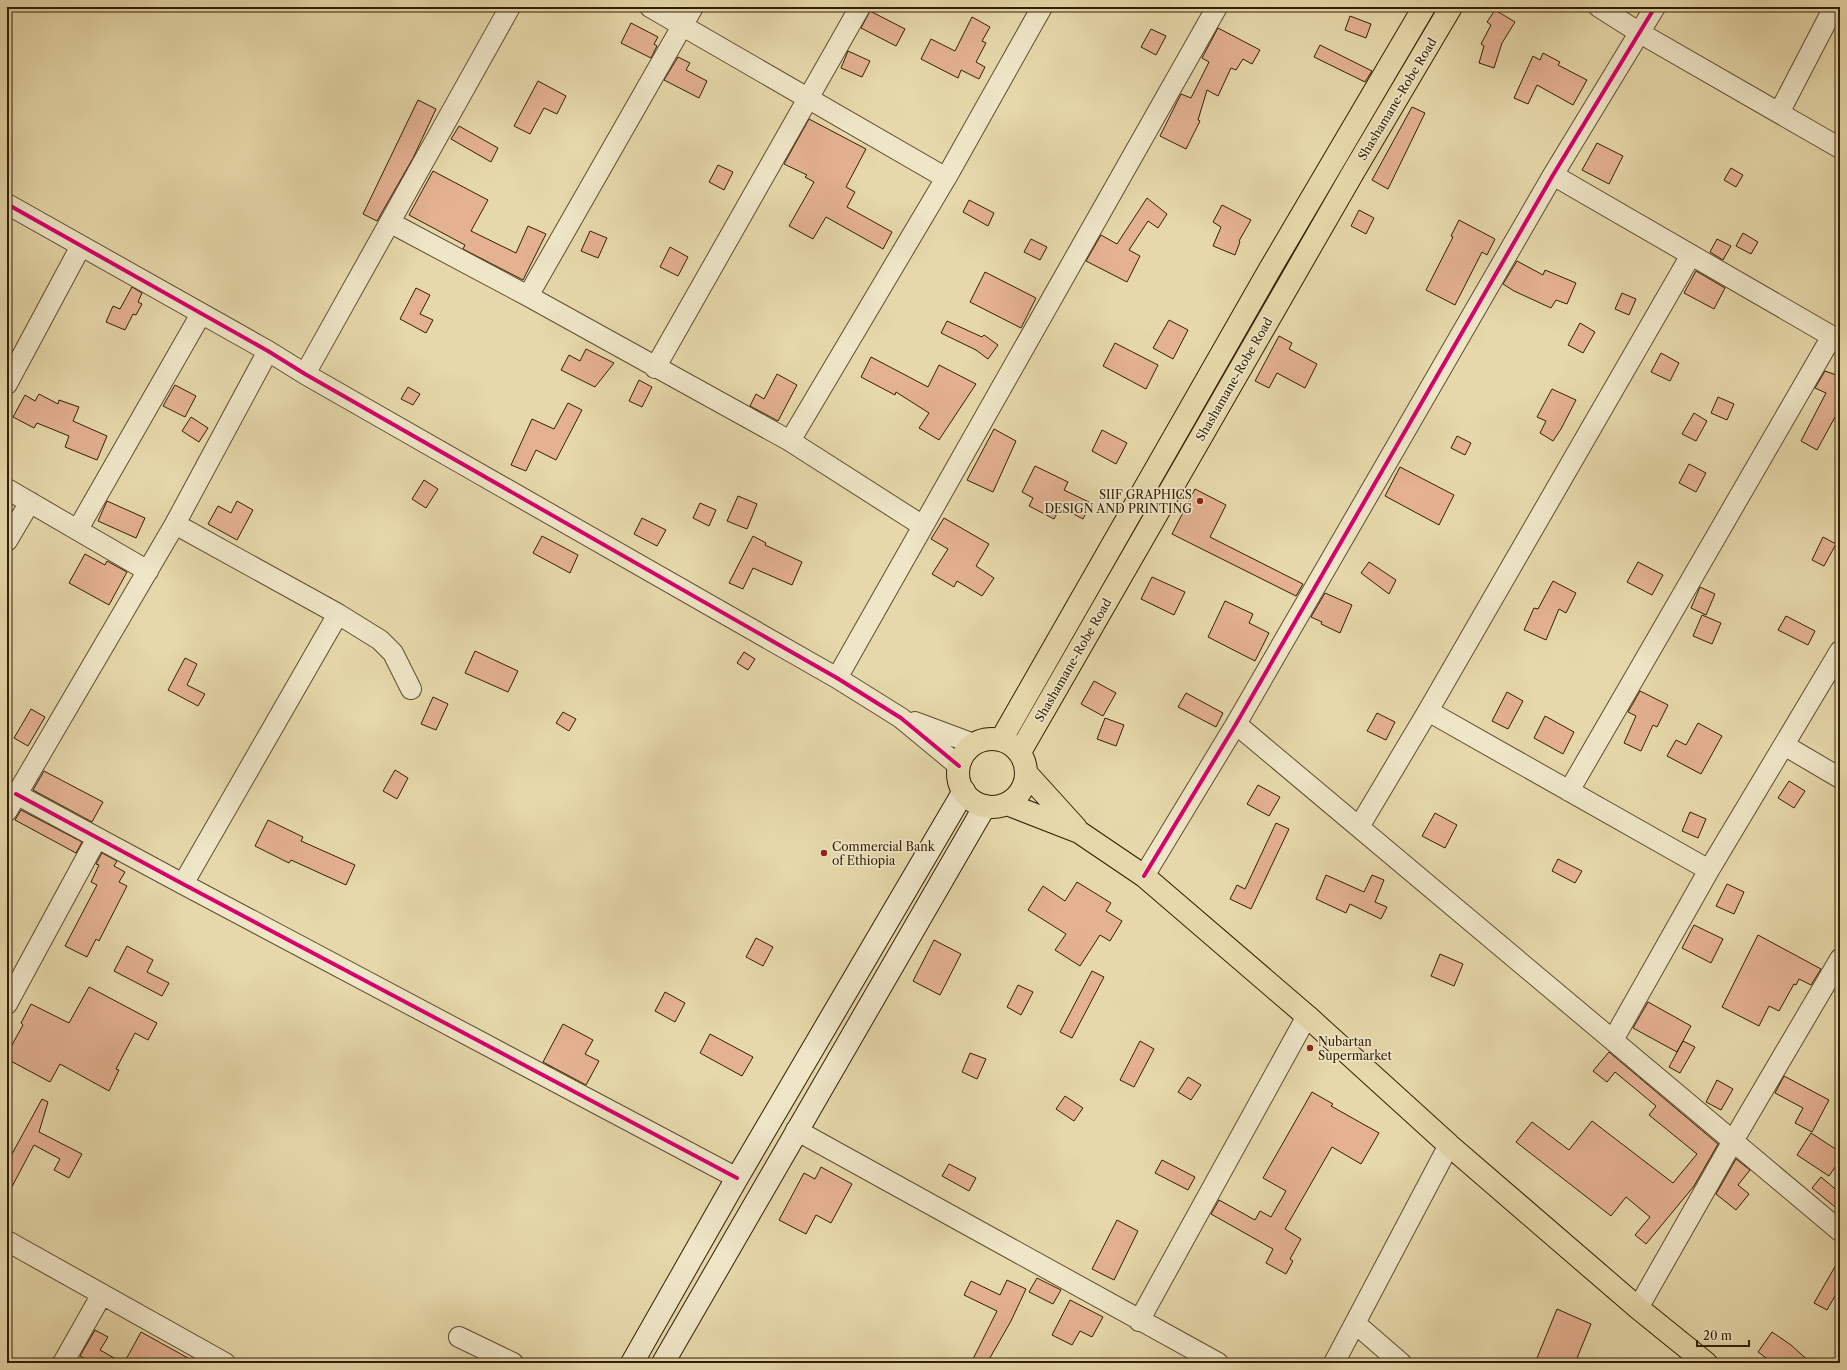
<svg xmlns="http://www.w3.org/2000/svg" width="1847" height="1370" font-family="'Libre Caslon Text',serif">
  <style>
    .building { fill: #e4b191; stroke: #321f05 }
    .lines { fill: none; stroke-linecap: round; stroke-linejoin: round }
    .street-casing { stroke: #5f4d2e; stroke-width: 22 }
    .secondary-casing { stroke: #321f05; stroke-width: 24 }
    .primary-casing { stroke: #321f05; stroke-width: 24 }
    .street { stroke: #efe6c8; stroke-width: 20 }
    .secondary { stroke: #efe6c8; stroke-width: 22 }
    .primary { stroke: #e6d8aa; stroke-width: 22 }
    .cycleway-casing { stroke: #efe6c8; stroke-width: 6 }
    .cycleway { stroke: #d6006c; stroke-width: 4 }
    .poi-dot { fill: #8f2418; stroke: #efe6c8; stroke-width: 1.5 }
    .labels { text-anchor: middle; dominant-baseline: central; stroke-width: 3.5; stroke-linejoin: round; paint-order: stroke }
    .street-label { font-size: 12px; fill: #321f05; stroke: #efe6c8 }
    .poi-label { font-size: 12px; fill: #321f05; stroke: #efe6c8; text-anchor: start }
  </style>
  <rect width="100%" height="100%" fill="#e6d8aa"/>
  <filter id="stains"><feTurbulence type="fractalNoise" baseFrequency=".005" numOctaves="4"/><feColorMatrix values="0 0 0 0 .2 0 0 0 0 .09 0 0 0 0 .02 0 0 0 .5 -.17"/></filter>
  <radialGradient id="worn" r=".72"><stop offset=".6" stop-color="#630" stop-opacity="0"/><stop offset="1" stop-color="#630" stop-opacity=".3"/></radialGradient>
  <path class="building" d="M1495 10 1515 22 1502 43 1494 68 1479 63 1484 46 1481 44 1491 25 1487 22Z
    M870 11 905 29 896 46 861 28Z
    M1350 16 1371 24 1366 38 1345 30Z
    M972 17 990 27 982 41 986 43 976 62 985 67 979 79 961 70 958 78 921 59 931 39 955 51Z
    M631 23 658 37 654 44 657 46 651 58 621 43Z
    M1218 28 1260 50 1252 64 1243 59 1236 70 1231 68 1218 96 1207 90 1198 120 1200 121 1186 149 1160 136 1181 94 1191 98 1209 62 1202 58Z
    M1151 29 1166 36 1156 55 1141 47Z
    M1320 45 1372 71 1365 82 1314 57Z
    M848 51 870 61 862 77 841 68Z
    M1543 53 1560 62 1558 65 1587 80 1573 105 1537 85 1528 104 1514 98 1533 56 1540 60Z
    M678 57 690 63 686 70 707 81 699 98 664 80Z
    M538 81 566 96 557 114 544 108 530 134 514 126Z
    M418 100 436 109 413 158 377 221 363 214Z
    M1412 107 1425 113 1388 189 1372 180Z
    M809 119 866 149 846 187 855 192 847 207 892 232 883 249 826 217 813 239 789 226 814 182 805 177 807 175 784 164Z
    M459 126 498 148 491 162 451 139Z
    M1597 143 1623 156 1609 184 1582 170Z
    M718 165 733 172 724 190 709 182Z
    M1731 168 1743 175 1736 187 1724 180Z
    M433 171 488 200 471 231 516 253 528 226 546 234 523 280 463 249 465 245 409 215Z
    M1147 198 1167 214 1158 228 1148 221 1129 250 1140 256 1127 282 1086 261 1101 235 1117 244Z
    M969 200 994 213 988 226 963 212Z
    M1222 205 1251 220 1239 241 1240 242 1235 255 1213 246 1221 227 1213 222Z
    M1359 210 1374 218 1366 234 1351 226Z
    M1459 220 1495 239 1487 255 1482 252 1455 305 1426 290 1453 237 1451 236Z
    M590 231 607 238 598 258 581 251Z
    M1743 233 1758 242 1751 254 1736 246Z
    M1031 239 1047 247 1040 260 1024 252Z
    M1717 239 1731 246 1723 260 1710 252Z
    M670 247 688 257 678 276 660 267Z
    M1517 261 1543 275 1545 270 1576 283 1567 304 1556 300 1551 308 1514 291 1503 284Z
    M1696 271 1725 288 1714 309 1684 293Z
    M985 272 1036 298 1021 328 970 302Z
    M132 287 142 293 138 302 142 304 136 315 133 314 125 330 106 322 113 306 120 309Z
    M416 288 430 295 420 314 433 320 426 333 400 319Z
    M1622 293 1636 299 1629 315 1615 309Z
    M1169 320 1188 330 1173 359 1153 348Z
    M947 321 982 337 984 335 998 345 988 359 976 350 941 333Z
    M1580 323 1595 332 1583 353 1568 345Z
    M1279 336 1292 343 1289 349 1317 364 1305 388 1277 373 1269 388 1255 381Z
    M1115 343 1158 365 1146 389 1103 366Z
    M586 349 614 363 595 387 561 370 569 355 580 361Z
    M1661 353 1679 363 1670 381 1651 372Z
    M871 357 928 387 939 365 976 384 939 440 919 428 929 413 896 392 895 395 861 377Z
    M1840 367V408L1817 450 1801 441 1826 393 1815 388 1825 371 1836 375Z
    M777 374 797 385 778 421 750 406 756 394 764 399Z
    M639 380 652 387 642 407 629 401Z
    M175 385 196 396 185 417 163 406Z
    M408 387 420 394 413 405 401 399Z
    M1552 389 1576 400 1561 429 1553 441 1540 433 1546 421 1537 417Z
    M39 394 58 404 59 400 79 407 73 421 107 436 97 460 65 447 69 436 37 423 34 428 13 417 25 395 35 401Z
    M1718 397 1734 404 1727 420 1711 413Z
    M568 403 582 410 556 460 536 450 526 471 511 465 532 419 554 429Z
    M1694 413 1707 421 1696 441 1682 434Z
    M191 417 208 428 199 442 182 431Z
    M994 429 1016 441 993 492 967 480Z
    M1102 430 1127 443 1116 464 1092 451Z
    M1457 436 1471 443 1465 455 1451 448Z
    M1689 464 1706 473 1696 492 1679 483Z
    M1035 466 1068 482 1064 490 1091 503 1083 519 1060 507 1054 519 1029 506 1033 498 1022 492Z
    M1400 467 1454 495 1439 525 1385 496Z
    M424 480 438 489 426 508 412 499Z
    M1195 489 1226 505 1210 537 1303 584 1296 596 1172 534Z
    M738 496 757 504 747 529 727 521Z
    M107 501 145 518 136 538 98 521Z
    M237 501 253 510 237 540 208 524 218 506 231 513Z
    M700 503 716 510 709 526 693 518Z
    M642 518 666 530 657 546 634 534Z
    M944 518 989 544 976 566 994 578 982 596 957 581 954 587 932 574 948 549 931 539Z
    M542 536 578 555 570 573 533 553Z
    M753 536 766 543 765 545 802 562 792 585 753 568 743 589 729 583Z
    M1823 537 1836 544 1824 566 1812 560Z
    M85 554 105 565 107 561 127 572 109 605 69 583Z
    M1369 562 1396 580 1389 594 1361 573Z
    M1638 562 1663 575 1652 595 1627 582Z
    M1152 577 1185 592 1174 615 1141 599Z
    M1553 581 1576 593 1566 613 1559 609 1546 640 1524 630 1534 608 1538 609Z
    M1700 587 1715 594 1706 615 1691 608Z
    M1325 593 1352 605 1340 633 1321 624 1322 622 1311 617Z
    M1225 601 1253 614 1249 623 1269 633 1255 661 1208 637Z
    M1702 615 1721 623 1712 644 1693 636Z
    M1786 616 1815 631 1808 645 1778 630Z
    M475 651 518 671 508 692 465 673Z
    M744 652 755 659 748 670 737 663Z
    M185 658 197 664 187 685 205 694 198 706 168 690Z
    M1094 681 1116 693 1103 716 1081 704Z
    M1640 691 1668 705 1657 727 1653 725 1641 751 1624 743 1636 716 1628 712Z
    M1507 692 1523 701 1508 729 1492 721Z
    M1186 693 1223 713 1216 727 1178 707Z
    M433 697 448 704 436 730 421 724Z
    M31 709 45 717 28 746 14 738Z
    M563 712 576 719 569 731 556 723Z
    M1377 713 1395 722 1386 740 1367 731Z
    M1545 716 1574 732 1563 754 1534 738Z
    M1105 718 1124 725 1116 746 1097 739Z
    M1698 723 1722 736 1701 774 1667 756 1676 740 1686 745Z
    M395 770 408 778 397 799 383 791Z
    M44 771 103 802 92 822 33 790Z
    M1789 781 1805 791 1794 808 1778 798Z
    M1258 785 1280 797 1269 816 1247 804Z
    M21 810 82 842 76 853 15 820Z
    M1690 812 1706 819 1698 838 1682 831Z
    M1435 813 1457 825 1445 848 1422 836Z
    M268 820 303 837 301 841 355 865 346 885 291 860 289 863 255 846Z
    M1276 823 1289 829 1251 909 1230 899 1237 885 1245 889Z
    M102 853 117 861 114 866 125 872 119 882 127 886 99 941 96 939 87 957 65 946 97 885 91 882 99 865 96 864Z
    M1558 859 1582 871 1575 883 1552 871Z
    M1326 875 1364 892 1372 875 1384 880 1375 902 1387 907 1381 919 1350 904 1346 913 1316 899Z
    M1077 882 1111 903 1106 911 1122 921 1110 941 1100 935 1080 966 1055 950 1066 934 1028 910 1043 886 1065 901Z
    M1727 884 1744 892 1734 914 1716 906Z
    M1694 925 1723 939 1711 963 1682 948Z
    M1758 935 1821 969 1811 985 1799 979 1796 985 1794 984 1779 1011 1769 1006 1759 1026 1722 1007Z
    M756 938 773 947 763 966 746 957Z
    M934 940 961 954 940 995 913 981Z
    M127 946 153 960 147 972 169 983 162 996 114 971Z
    M1440 954 1463 964 1454 986 1431 976Z
    M1092 971 1104 977 1072 1038 1060 1032Z
    M1018 985 1033 992 1021 1015 1007 1007Z
    M89 987 157 1023 148 1040 135 1033 116 1069 119 1070 109 1091 60 1064 50 1082 7 1059V1054L23 1025 21 1023 31 1004 69 1023Z
    M665 992 685 1003 675 1022 655 1011Z
    M1648 1002 1691 1026 1677 1052 1633 1028Z
    M563 1024 593 1040 585 1054 599 1061 586 1085 543 1062Z
    M710 1034 753 1057 742 1076 700 1053Z
    M1140 1041 1154 1049 1134 1087 1120 1080Z
    M1683 1041 1695 1047 1680 1073 1669 1067Z
    M1609 1052 1718 1144 1694 1186 1646 1244 1635 1235 1650 1217 1626 1197 1611 1216 1516 1142 1532 1122 1569 1150 1592 1121 1673 1183 1697 1154 1649 1115 1656 1106 1615 1072 1607 1082 1593 1071Z
    M970 1053 986 1059 977 1079 962 1072Z
    M1784 1076 1829 1100 1812 1132 1795 1123 1803 1108 1775 1093Z
    M1188 1077 1201 1085 1191 1100 1178 1092Z
    M1717 1080 1733 1089 1721 1110 1706 1102Z
    M1312 1092 1333 1104 1331 1106 1379 1133 1361 1164 1332 1147 1285 1229 1301 1239 1290 1259 1293 1261 1286 1274 1266 1263 1273 1249 1211 1214 1219 1200 1255 1220 1260 1211 1271 1217 1286 1191 1263 1178Z
    M1065 1096 1083 1108 1074 1121 1056 1109Z
    M42 1099 48 1102 39 1132 82 1154 69 1178 54 1170 60 1159 34 1145 7 1196V1163Z
    M1811 1133 1840 1152V1160L1829 1176 1797 1155Z
    M1736 1159 1750 1170 1738 1185 1749 1194 1736 1210 1716 1194Z
    M1162 1160 1195 1177 1188 1190 1155 1173Z
    M949 1164 976 1178 969 1191 942 1176Z
    M821 1167 852 1184 831 1223 816 1215 806 1234 779 1220 804 1173 815 1179Z
    M1821 1177 1840 1193V1211L1812 1188Z
    M1117 1220 1138 1231 1114 1280 1092 1269Z
    M1840 1258V1287L1827 1310 1814 1303Z
    M1037 1278 1061 1290 1053 1304 1029 1292Z
    M1007 1280 1026 1289 1011 1321 987 1363H971L997 1311 964 1295 971 1281 1000 1295Z
    M1070 1300 1103 1317 1092 1337 1080 1331 1072 1345 1052 1335Z
    M1557 1309 1591 1324 1575 1363H1535Z
    M95 1330 108 1337 100 1350 123 1363H93L80 1356Z
    M141 1332 197 1363H124Z
    M1772 1332 1791 1345 1811 1363H1773L1758 1352Z"/>
  <g class="lines">
    <defs>
      <path id="street" d="M650 7 946 178
        M1599 7 1640 33 1840 148
        M1779 113 1834 7
        M1553 175 1840 341
        M7 204 268 351 305 374 837 678 901 718 959 766
        M391 223 528 296 790 441 923 526
        M528 296 693 7
        M655 368 860 7
        M305 374 510 7
        M7 384 81 246
        M790 441 946 178 1042 7
        M7 489 148 571
        M175 524 338 614 380 640 393 653 411 689
        M78 529 201 314
        M7 541 30 502
        M837 678 1217 7
        M1428 711 1709 870
        M915 722 974 744
        M1236 724 1840 1231
        M1784 745 1840 778
        M1569 791 1832 336
        M16 794 183 884 737 1178
        M7 811 175 524 268 351
        M1359 827 1428 711 1691 255
        M1144 876 1236 724 1553 175 1655 7
        M183 884 338 614
        M7 1004 97 838
        M1613 1040 1709 870 1840 651
        M796 1130 1218 1363
        M7 1241 225 1363
        M1638 1308 1733 1141 1840 959
        M1139 1321 1307 1016
        M1356 1324 1401 1363
        M459 1337 513 1363
        M63 1363 102 1294
        M1334 1363 1449 1145"/>
      <path id="secondary" d="M632 1363 737 1178 964 791
        M663 1363 985 806"/>
      <path id="primary" d="M958 773a34 34 0 1 1 68 0a34 34 0 1 1-68 0Z
        M1001 740 1270 269 1424 7
        M1020 752 1354 171 1451 7
        M1027 774 1076 828
        M1007 804 1079 832 1144 876 1307 1016 1449 1145 1638 1308 1706 1363"/>
    </defs>
    <use href="#street" class="street-casing"/>
    <use href="#secondary" class="secondary-casing"/>
    <use href="#primary" class="primary-casing"/>
    <use href="#street" class="street"/>
    <use href="#secondary" class="secondary"/>
    <use href="#primary" class="primary"/>
    <defs>
      <path id="cycleway" d="M7 204 268 351 305 374 837 678 901 718 959 766
        M16 794 183 884 737 1178
        M1144 876 1236 724 1553 175 1655 7"/>
    </defs>
    <use href="#cycleway" class="cycleway-casing"/>
    <use href="#cycleway" class="cycleway"/>
  </g>
  <g class="poi-dot">
    <circle cx="1200" cy="501" r="4"/>
    <circle cx="824" cy="853" r="4"/>
    <circle cx="1310" cy="1048" r="4"/>
  </g>
  <g class="labels">
    <g class="street-label">
      <text transform="translate(1397 99) rotate(-59)">Shashamane-Robe Road</text>
      <text transform="translate(1234 379) rotate(-60)">Shashamane-Robe Road</text>
      <text transform="translate(1073 660) rotate(-60)">Shashamane-Robe Road</text>
    </g>
    <g class="poi-label">
      <text x="1192" y="494" text-anchor="end">SIIF GRAPHICS<tspan x="1192" dy="14">DESIGN AND PRINTING</tspan></text>
      <text x="832" y="846">Commercial Bank<tspan x="832" dy="14">of Ethiopia</tspan></text>
      <text x="1318" y="1041">Nubartan<tspan x="1318" dy="14">Supermarket</tspan></text>
    </g>
  </g>
  <rect width="1847" height="1370" fill="none" stroke="#e6d8aa" stroke-width="24"/>
  <rect x="8" y="8" width="1831" height="1354" fill="none" stroke="#321f05" stroke-width="2"/>
  <rect x="12" y="12" width="1823" height="1346" fill="none" stroke="#321f05"/>
  <path d="M1697 1340v6h52v-6" fill="none" stroke="#321f05" stroke-width="2"/>
  <text x="1703" y="1340" font-size="12" fill="#321f05" stroke="#efe6c8" stroke-width="3" paint-order="stroke">20 m</text>
  <rect width="100%" height="100%" filter="url(#stains)"/>
  <rect width="100%" height="100%" fill="url(#worn)"/>
</svg>
